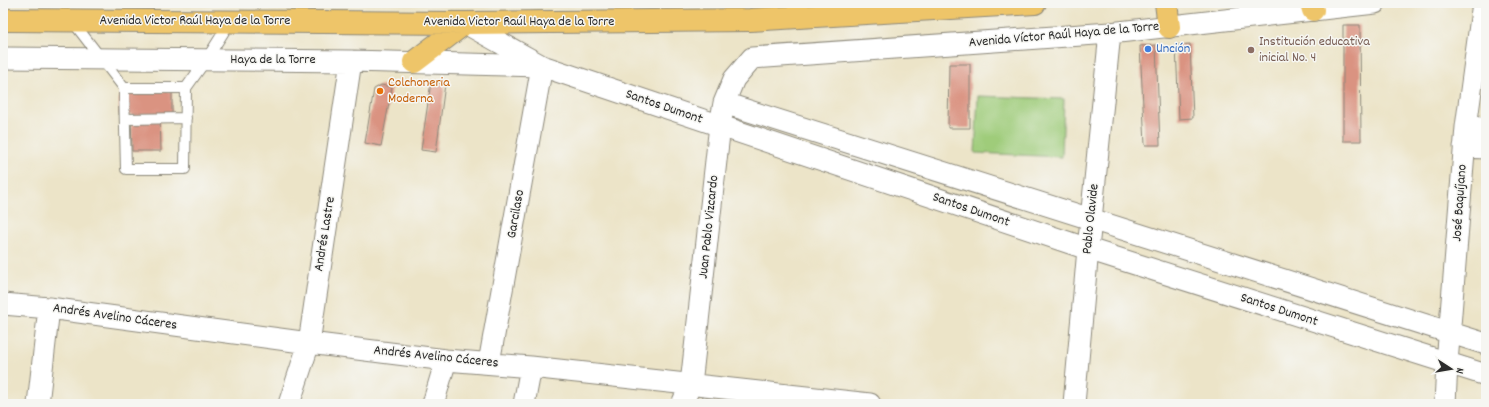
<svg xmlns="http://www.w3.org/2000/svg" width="1489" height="407" font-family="Dekko,sans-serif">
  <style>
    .green { fill: #9fcc7a; stroke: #657c52 }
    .building { fill: #da9381 }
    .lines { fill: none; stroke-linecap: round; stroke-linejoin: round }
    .lane-casing { stroke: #8c887a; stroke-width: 12 }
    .street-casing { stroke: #8c887a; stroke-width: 23 }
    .primary-casing { stroke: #8c887a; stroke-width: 24 }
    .lane { stroke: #fff; stroke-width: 10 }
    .street { stroke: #fff; stroke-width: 21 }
    .primary { stroke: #eec569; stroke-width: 22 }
    .shop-dot { fill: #3f7fe0; stroke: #f6f6f2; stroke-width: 1.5 }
    .education-dot { fill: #8d6e63; stroke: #f6f6f2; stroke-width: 1.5 }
    .food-dot { fill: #e8710a; stroke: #f6f6f2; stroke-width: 1.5 }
    .labels { text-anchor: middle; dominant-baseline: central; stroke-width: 3; stroke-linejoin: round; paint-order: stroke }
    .street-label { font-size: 14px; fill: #2b2b2b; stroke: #f6f6f2 }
    .education-label { font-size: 14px; fill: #785e54; stroke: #f6f6f2; text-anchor: start }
    .shop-label { font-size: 14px; fill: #366cbe; stroke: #f6f6f2; text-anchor: start }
    .food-label { font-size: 14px; fill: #c56008; stroke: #f6f6f2; text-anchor: start }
  </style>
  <rect width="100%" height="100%" fill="#f6f6f2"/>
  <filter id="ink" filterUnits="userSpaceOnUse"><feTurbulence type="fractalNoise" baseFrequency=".025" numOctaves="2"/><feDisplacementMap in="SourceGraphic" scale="8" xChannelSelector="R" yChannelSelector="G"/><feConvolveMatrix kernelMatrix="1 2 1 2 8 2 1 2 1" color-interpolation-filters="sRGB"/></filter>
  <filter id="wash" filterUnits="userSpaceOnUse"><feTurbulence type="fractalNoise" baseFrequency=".012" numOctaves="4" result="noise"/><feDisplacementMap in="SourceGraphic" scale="16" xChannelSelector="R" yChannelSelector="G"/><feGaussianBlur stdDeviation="0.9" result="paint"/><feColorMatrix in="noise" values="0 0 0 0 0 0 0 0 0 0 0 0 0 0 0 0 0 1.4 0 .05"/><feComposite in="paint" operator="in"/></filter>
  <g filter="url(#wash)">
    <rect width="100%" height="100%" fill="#ece4c8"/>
    <path class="green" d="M978 96 1064 99 1062 157 975 153Z"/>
    <g id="blocks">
      <path class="building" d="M1343 25H1360L1361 141H1343Z
        M1190 44 1193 118 1179 119 1176 45Z
        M1156 45 1160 145H1145L1140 46Z
        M949 64H970V128H948Z
        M431 82 445 84 436 152 421 150Z
        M381 85 392 87 381 146 365 143 374 89Z
        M172 91V115H160L161 151H132L131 115H119V92Z"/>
    </g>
  </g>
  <g filter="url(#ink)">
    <use href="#blocks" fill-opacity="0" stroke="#8c887a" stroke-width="1"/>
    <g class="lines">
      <defs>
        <path id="lane" d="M73 22 124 88 126 169H185L186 88 206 60 230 22
          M124 88H186
          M126 119 186 118"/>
        <path id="street" d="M465 23 542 66 1088 249 1486 375
          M3 58 351 61 540 66
          M724 103 1486 344
          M1466 127 1486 128
          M1464 147 1486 148
          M3 304 49 308 309 343 446 360 531 367 870 404
          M489 363 542 66
          M38 404 49 308
          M289 404 309 343 351 61
          M433 404 446 360
          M524 404 531 367
          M682 404 691 384 720 125 724 103 734 79 752 58 1110 33 1375 3
          M1074 404 1088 249 1110 33
          M1445 404 1447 363 1466 127 1483 3"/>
        <path id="primary" d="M1166 3 1169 27
          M1311 3 1313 10
          M3 20 465 23 750 20 1035 3
          M414 62 465 23"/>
      </defs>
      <use href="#lane" class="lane-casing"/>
      <use href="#street" class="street-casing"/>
      <use href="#primary" class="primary-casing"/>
      <use href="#lane" class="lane"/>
      <use href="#street" class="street"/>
      <use href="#primary" class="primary"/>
    </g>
  </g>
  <circle class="shop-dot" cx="1148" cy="49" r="4"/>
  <circle class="education-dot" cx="1251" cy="50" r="4"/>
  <circle class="food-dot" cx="380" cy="91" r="4"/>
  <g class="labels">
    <g class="street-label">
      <text x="195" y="21">Avenida Victor Raúl Haya de la Torre</text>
      <text x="519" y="22">Avenida Victor Raúl Haya de la Torre</text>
      <text transform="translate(1064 35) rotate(-5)">Avenida Víctor Raúl Haya de la Torre</text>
      <text x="273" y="60">Haya de la Torre</text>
      <text transform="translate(664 107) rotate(19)">Santos Dumont</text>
      <text transform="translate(1460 203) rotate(-86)">José Baquíjano</text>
      <text transform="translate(971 210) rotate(19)">Santos Dumont</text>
      <text transform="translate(516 214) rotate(-80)">Garcilaso</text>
      <text transform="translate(1091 219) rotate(-84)">Pablo Olavide</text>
      <text transform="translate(709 227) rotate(-84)">Juan Pablo Vizcardo</text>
      <text transform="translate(325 234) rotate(-81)">Andrés Lastre</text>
      <text transform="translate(1279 310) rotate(18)">Santos Dumont</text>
      <text transform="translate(115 317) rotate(8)">Andrés Avelino Cáceres</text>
      <text transform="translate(436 357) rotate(6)">Andrés Avelino Cáceres</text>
    </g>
    <g class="education-label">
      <text x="1259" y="42">Institución educativa<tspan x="1259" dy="16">inicial No. 4</tspan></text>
    </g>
    <g class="shop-label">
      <text x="1156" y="49">Unción</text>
    </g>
    <g class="food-label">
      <text x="388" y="83">Colchoneria<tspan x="388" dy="16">Moderna</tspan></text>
    </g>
  </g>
  <rect width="1489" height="407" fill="none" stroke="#f6f6f2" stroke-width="16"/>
  <g transform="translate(1451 369) rotate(102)" stroke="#f6f6f2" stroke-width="3" paint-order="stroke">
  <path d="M0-3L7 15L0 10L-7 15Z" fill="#2b2b2b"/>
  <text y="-6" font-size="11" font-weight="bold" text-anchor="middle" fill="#2b2b2b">N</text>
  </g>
</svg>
